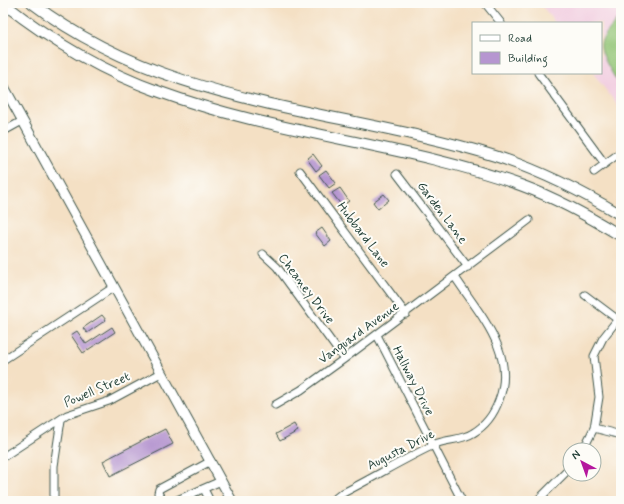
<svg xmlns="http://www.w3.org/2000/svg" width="624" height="504" font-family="Mynerve,sans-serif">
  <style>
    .built { fill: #f2cfe1 }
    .green { fill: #92c474; stroke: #588054 }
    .building { fill: #b696d0 }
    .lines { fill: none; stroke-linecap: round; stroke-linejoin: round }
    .minor-casing { stroke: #3f554a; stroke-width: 9 }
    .major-casing { stroke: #3f554a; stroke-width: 11 }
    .highway-casing { stroke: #3f554a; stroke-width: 12 }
    .minor { stroke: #fff; stroke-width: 7 }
    .major { stroke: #fff; stroke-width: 9 }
    .highway { stroke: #fff; stroke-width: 10 }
    .labels { text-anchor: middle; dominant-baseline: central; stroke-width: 4; stroke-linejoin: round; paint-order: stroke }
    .street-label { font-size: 13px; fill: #1f3d34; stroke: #fdfcf7 }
  </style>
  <rect width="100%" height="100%" fill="#fdfcf7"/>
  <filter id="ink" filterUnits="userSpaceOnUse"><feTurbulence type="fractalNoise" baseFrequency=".025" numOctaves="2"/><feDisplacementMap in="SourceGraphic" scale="8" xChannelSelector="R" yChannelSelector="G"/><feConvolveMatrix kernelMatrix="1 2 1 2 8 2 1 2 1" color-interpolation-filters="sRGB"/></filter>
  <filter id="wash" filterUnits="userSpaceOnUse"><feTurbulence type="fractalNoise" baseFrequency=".012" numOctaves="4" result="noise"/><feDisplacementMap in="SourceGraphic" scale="16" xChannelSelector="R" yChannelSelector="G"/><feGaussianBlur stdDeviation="0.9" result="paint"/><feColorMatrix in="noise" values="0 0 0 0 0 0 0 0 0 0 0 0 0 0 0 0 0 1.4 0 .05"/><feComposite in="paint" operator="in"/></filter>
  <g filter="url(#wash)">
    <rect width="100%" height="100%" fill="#f4e0c4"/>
    <path class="built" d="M540 3H621V110L593 73H601V23H555Z"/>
    <path class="green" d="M621 15V87C615 78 596 50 602 40 607 31 615 23 621 15Z"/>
    <g id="blocks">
      <path class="building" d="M313 154 322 166 316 171 307 159Z
        M326 170 336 183 329 188 319 175Z
        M340 188 349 201 342 206 332 193Z
        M384 194 389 200 378 209 373 202Z
        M435 201 440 207 434 212 429 205Z
        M322 228 331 241 325 246 315 233Z
        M102 315 106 320 87 333 83 328Z
        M112 327 115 332 83 353 71 335 77 331 86 344Z
        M294 424 298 431 280 441 276 434Z
        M165 429 173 444 110 476 103 461Z"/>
    </g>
  </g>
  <g filter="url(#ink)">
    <use href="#blocks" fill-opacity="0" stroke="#3f554a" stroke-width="1"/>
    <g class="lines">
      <defs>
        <path id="minor" d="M485 3 501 23
          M538 73 605 164
          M4 131 22 121
          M300 171 406 314
          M594 172 621 152
          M397 174 468 267
          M263 254 277 267 344 359
          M585 295 621 322
          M377 335 462 501
          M3 360 114 287
          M275 405 301 390 344 359 529 220
          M594 428 621 435
          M583 450 594 428 599 397 594 356 603 338 618 319
          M3 457 67 415 109 401 161 373
          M204 489 210 501
          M54 501V466L61 420
          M163 501 158 493 159 489 211 461
          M175 501 221 481
          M332 501 341 494C373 478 405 458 438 443 450 439 462 440 473 433 485 426 494 414 499 400 517 353 479 314 455 277
          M537 501 570 468"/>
        <path id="major" d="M3 85 232 501"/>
        <path id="highway" d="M3 3C50 40 103 72 160 92 277 135 405 143 523 186 558 199 590 217 621 236
          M32 3C170 108 336 107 495 156 539 170 581 191 621 215"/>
      </defs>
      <use href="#minor" class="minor-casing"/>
      <use href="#major" class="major-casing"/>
      <use href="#highway" class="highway-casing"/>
      <use href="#minor" class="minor"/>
      <use href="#major" class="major"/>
      <use href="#highway" class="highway"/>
    </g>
  </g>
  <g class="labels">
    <g class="street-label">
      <text transform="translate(442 213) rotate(53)">Garden Lane</text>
      <text transform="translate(363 235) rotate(53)">Hubbard Lane</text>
      <text transform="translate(306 289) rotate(53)">Cheaney Drive</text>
      <text transform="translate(359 333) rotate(-36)">Vanguard Avenue</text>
      <text transform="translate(413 381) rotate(63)">Hallway Drive</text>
      <text transform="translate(97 390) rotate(-23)">Powell Street</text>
      <text transform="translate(401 450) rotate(-27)">Augusta Drive</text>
    </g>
  </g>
  <rect width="624" height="504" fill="none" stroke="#fdfcf7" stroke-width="16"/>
  <rect x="472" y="22" width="130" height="52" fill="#fdfcf7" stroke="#a4b0a9"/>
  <rect x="480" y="35" width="20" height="6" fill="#ffffff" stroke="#a4b0a9"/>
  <text x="508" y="42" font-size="12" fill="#1f3d34">Road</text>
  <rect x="480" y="52" width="20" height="12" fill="#b696d0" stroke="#a4b0a9"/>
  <text x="508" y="62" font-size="12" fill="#1f3d34">Building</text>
  <g transform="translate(582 462) rotate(319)"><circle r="19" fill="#fdfcf7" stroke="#a4b0a9"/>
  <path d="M0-3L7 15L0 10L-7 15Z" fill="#b5179e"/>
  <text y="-6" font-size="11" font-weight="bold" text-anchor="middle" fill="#1f3d34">N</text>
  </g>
</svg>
